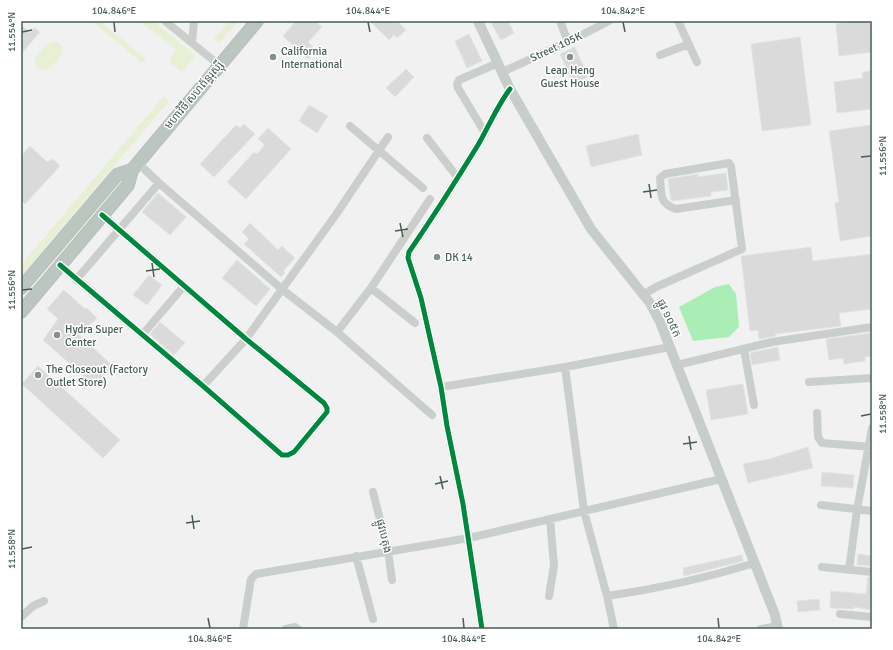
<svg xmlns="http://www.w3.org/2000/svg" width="893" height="650" font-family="Signika,'Noto Sans Khmer',sans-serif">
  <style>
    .green { fill: #e7f0d5 }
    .water { fill: #aaeeb6 }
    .building { fill: #d9dad9; stroke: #e2e4e3 }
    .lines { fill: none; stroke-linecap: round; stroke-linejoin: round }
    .highway-casing { stroke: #b6c0bb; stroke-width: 14 }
    .minor { stroke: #cacfcc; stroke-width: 8 }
    .major { stroke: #c6cdca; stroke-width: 10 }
    .highway { stroke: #bbc6c1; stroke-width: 12 }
    .cycleway-casing { stroke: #fff; stroke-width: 8 }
    .cycleway { stroke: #00873e; stroke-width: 5 }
    .ticks { fill: none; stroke: #475e51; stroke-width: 1.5 }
    .poi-dot { fill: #829189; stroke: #fff; stroke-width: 1.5 }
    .labels { text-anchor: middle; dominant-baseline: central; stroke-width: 3; stroke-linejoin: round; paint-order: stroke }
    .street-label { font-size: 11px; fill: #475e51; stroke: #fff }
    .poi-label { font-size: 11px; fill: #475e51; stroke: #fff; text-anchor: start }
    .neatline { fill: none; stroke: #475e51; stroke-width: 1.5 }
    .ticks-label { font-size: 10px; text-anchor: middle; fill: #475e51 }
  </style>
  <rect width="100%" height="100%" fill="#f1f1f1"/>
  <path class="green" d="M96 21H100L146 59 142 63 94 23Z
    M140 21H153L196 56 182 72 171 64 170 58 176 50Z
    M229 21H238L219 43 214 39Z
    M52 41C56 41 58 42 61 45 68 53 53 64 48 69 43 71 42 70 38 68 28 61 45 45 52 41Z
    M164 96 169 101 21 276V265Z"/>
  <path class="water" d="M729 284 736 294 739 327 729 337 693 341 679 307 715 287Z"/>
  <path class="building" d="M296 21H315L322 27 308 42 316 50 308 59 283 36Z
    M370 21H397L406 30 397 38 394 35 389 40Z
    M490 21H508L514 33 501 40Z
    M850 21H872V52L839 56 836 24Z
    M21 25 30 33 34 28 40 32 21 54Z
    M469 34 482 61 467 68 455 41Z
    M800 37 811 125 762 131 751 44Z
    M575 47 588 77 573 84 560 54Z
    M406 69 414 77 395 97 386 88Z
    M872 71V109L837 113 834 82 863 78 862 72Z
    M309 105 328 116 317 133 299 121Z
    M244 124 255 134 214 177 200 164 236 125 240 128Z
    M872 125V236L840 241 835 203 839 202 829 131Z
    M268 128 291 149 246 199 227 182 254 152 257 154 265 145 258 139Z
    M638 134 642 155 591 167 586 146Z
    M30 146 47 162 53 159 60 166 25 204 21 200V156Z
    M726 173 728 190 711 192V196L672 201 671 200 668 179 698 174V177Z
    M158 193 186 217 170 235 142 212Z
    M250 223 278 250 282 246 295 258 283 271 285 273 281 277 244 244 249 239 242 232Z
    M811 247 813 261 872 254V309L839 313 841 326 775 334 776 336 759 339 758 330 750 331 741 256Z
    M237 260 270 289 256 306 222 278Z
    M149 275 162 285 147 305 133 295Z
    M64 290 85 309 87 308 97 318 79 335 113 366 95 386 43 340 58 319 47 309Z
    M160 322 185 343 174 355 150 334Z
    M872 333V356L865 357V361L844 364 843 358 829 360 826 339Z
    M778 347 780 360 752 365 750 353Z
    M38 366 120 440 103 458 22 384Z
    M743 384 748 414 711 420 706 390Z
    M808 447 813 468 748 483 743 464 769 459Z
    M822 472 854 475 853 488 821 486Z
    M858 554 872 556V566L857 565Z
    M742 555 743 561 684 576 683 568Z
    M868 577H872V610L854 607V609L830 608 831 591 866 594Z
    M819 599 820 610 798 612 797 601Z"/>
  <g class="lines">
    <defs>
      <path id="highway" d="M21 288 117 175 132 170
        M21 312 128 185 132 170 257 21"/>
    </defs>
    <use href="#highway" class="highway-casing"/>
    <path class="minor" d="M165 21 219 65
      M560 21 568 42
      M678 21 697 62
      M192 43 194 21
      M660 55 689 44
      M502 72 568 42 609 21
      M350 126 423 188
      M485 133 458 88 457 84 459 80 498 63
      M427 138 458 178
      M138 163 159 183 283 290 337 332 432 415
      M60 265 203 386 282 455H288L294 452 327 412V408L324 403 246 339 102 215
      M76 280 159 183
      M371 288 415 323
      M643 295 656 287 742 249 731 166 729 163 665 174 660 178C662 194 658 203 676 209L736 200
      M337 332 371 288 430 199
      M142 335 184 286
      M744 349 754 405
      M677 365 772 342 872 327
      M565 367 584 511 607 596 614 629
      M809 382 872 378
      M203 386 246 339 335 216 388 137
      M441 387 565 367 670 347
      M817 413 818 437 822 443 872 447
      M373 492 388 551 392 580
      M821 505 872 511
      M356 556 373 619
      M822 567 872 572
      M849 570 857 510 872 428
      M549 596 554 565 550 519
      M607 596C657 589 706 578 755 563
      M840 614 872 617
      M21 617 33 606 44 601
      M243 629 251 579 256 574 469 538 721 479
      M286 629 295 627 298 629
      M482 629 463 504 447 426 441 387 421 298 408 258 409 252C433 217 456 181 478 145 489 126 497 106 510 89
      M761 629 778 626"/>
    <path class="major" d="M478 21 510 89 591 229 650 303 660 322 775 615 778 629"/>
    <use href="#highway" class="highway"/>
    <defs>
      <path id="cycleway" d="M60 265 203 386 282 455H288L294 452 327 412V408L324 403 246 339 102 215
        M482 629 463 504 447 426 441 387 421 298 408 258 409 252C433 217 456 181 478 145 489 126 497 106 510 89"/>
    </defs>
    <use href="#cycleway" class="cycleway-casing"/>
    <use href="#cycleway" class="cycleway"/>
  </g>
  <path class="ticks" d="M114 22 115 32M368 22 370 32M623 22 625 32M22 32 32 30M861 157 871 156M649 184 651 198M643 192 657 190M400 223 403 237M395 231 408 229M152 263 154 277M146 271 160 269M22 290 32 289M861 416 871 414M689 436 691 450M683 444 697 442M440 476 443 489M435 484 448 481M192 515 194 529M186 523 200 521M22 549 32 547M208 618 210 628M463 618 464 628M718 618 719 628"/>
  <g class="poi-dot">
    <circle cx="273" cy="57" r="4"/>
    <circle cx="570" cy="57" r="4"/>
    <circle cx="437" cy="257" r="4"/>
    <circle cx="57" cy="335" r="4"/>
    <circle cx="38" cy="375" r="4"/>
  </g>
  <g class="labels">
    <g class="street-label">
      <text transform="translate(556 47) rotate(-25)">Street 105K</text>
      <text transform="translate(194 95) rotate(-50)">មហាវិថី សហព័ន្ធរុស្ស៊ី</text>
      <text transform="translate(669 318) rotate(64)">ផ្លូវ ១០៥ក</text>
      <text transform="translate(384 536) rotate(76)">ផ្លូវបេតុង</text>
    </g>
    <g class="poi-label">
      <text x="281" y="51">California<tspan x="281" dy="13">International</tspan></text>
      <text x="570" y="70" text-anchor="middle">Leap Heng<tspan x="570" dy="13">Guest House</tspan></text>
      <text x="445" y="257">DK 14</text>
      <text x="65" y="329">Hydra Super<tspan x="65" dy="13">Center</tspan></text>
      <text x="46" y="369">The Closeout (Factory<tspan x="46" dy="13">Outlet Store)</tspan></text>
    </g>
  </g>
  <rect width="893" height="650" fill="none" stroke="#ffffff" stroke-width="44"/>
  <rect x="22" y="22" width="849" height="606" class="neatline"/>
  <g class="ticks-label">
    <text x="114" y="14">104.846°E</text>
    <text x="368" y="14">104.844°E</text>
    <text x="623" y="14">104.842°E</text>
    <text transform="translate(11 32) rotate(-90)" y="4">11.554°N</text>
    <text transform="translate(882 156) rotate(-90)" y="4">11.556°N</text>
    <text transform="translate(11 290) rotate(-90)" y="4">11.556°N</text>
    <text transform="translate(882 414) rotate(-90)" y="4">11.558°N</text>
    <text transform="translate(11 549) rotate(-90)" y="4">11.558°N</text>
    <text x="210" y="642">104.846°E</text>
    <text x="464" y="642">104.844°E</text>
    <text x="719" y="642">104.842°E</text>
  </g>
</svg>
